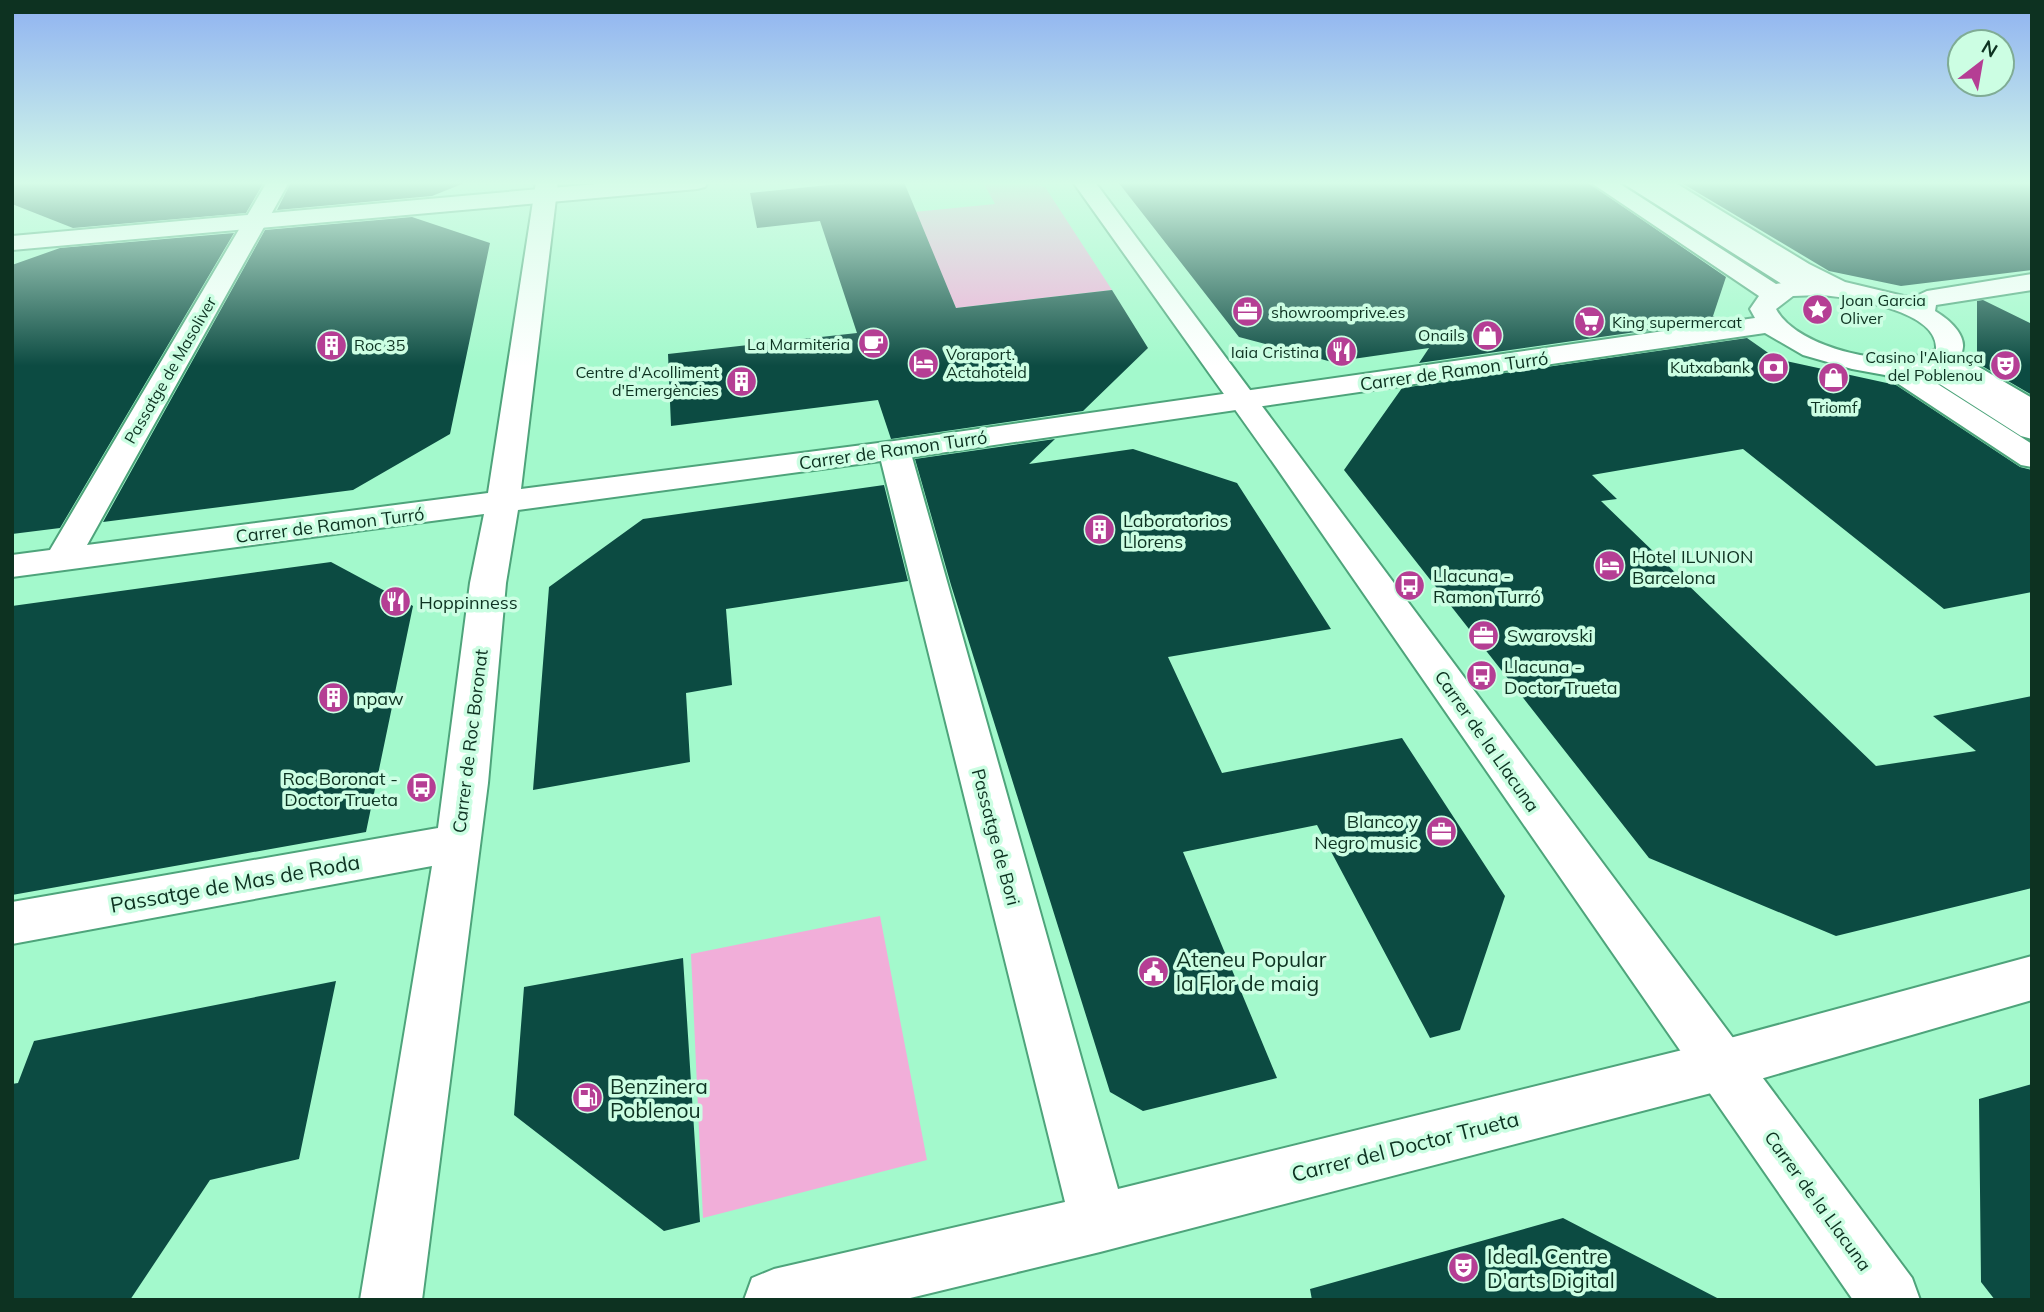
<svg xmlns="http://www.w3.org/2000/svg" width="2044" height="1312" font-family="Mulish,sans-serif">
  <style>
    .green { fill: #f1aed9 }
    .building { fill: #0c4b42 }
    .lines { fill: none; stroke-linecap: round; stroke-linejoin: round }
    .pedestrian-casing { stroke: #4ea47b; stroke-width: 4 }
    .minor-casing { stroke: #4ea47b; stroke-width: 4 }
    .tertiary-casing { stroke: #4ea47b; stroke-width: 4 }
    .pedestrian { fill: #fff; fill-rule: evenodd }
    .minor { fill: #fff; fill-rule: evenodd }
    .tertiary { fill: #fff; fill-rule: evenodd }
    .labels { text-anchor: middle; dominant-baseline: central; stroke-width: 7; stroke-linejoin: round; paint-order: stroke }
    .far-poi-label { font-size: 16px; fill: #0d3221; stroke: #ccfee3; text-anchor: end }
    .far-street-label { font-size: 16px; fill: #0d3221; stroke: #ccfee3 }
    .street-label { font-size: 18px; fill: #0d3221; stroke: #ccfee3 }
    .poi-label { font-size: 18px; fill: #0d3221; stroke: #ccfee3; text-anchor: start }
    .near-street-label { font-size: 21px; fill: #0d3221; stroke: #ccfee3 }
    .near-poi-label { font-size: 21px; fill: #0d3221; stroke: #ccfee3; text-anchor: start }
  </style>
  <rect width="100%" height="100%" fill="#a3f9cc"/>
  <path class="green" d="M983 182H1026L1045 187 1112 290 956 308 914 212 995 204Z
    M880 916 927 1160 703 1218 691 954Z"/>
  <path class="building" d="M12 182H264L246 213 73 228 12 204Z
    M291 182H462V184L432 196 277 210Z
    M858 182H904L956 308 1112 290 1148 348 1083 411 891 439 878 400 671 426 668 354 857 333 820 221 757 228 750 193Z
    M1118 182H1587L1726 277 1713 316 1720 320 1419 363 1429 348 1332 362 1239 337Z
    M1680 182H2032V270L1901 286 1829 271Z
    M412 217 490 243 450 434 353 490 103 522 265 230Z
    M234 233 60 528 12 534V265L60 248Z
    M1983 300 2032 324V395L1977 363V301Z
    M1747 338 1777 359 1896 385 2020 467 2032 470V592L1944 609 1743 449 1592 475 1617 499 1601 501 1876 766 1976 751 1933 716 2032 696V888L1836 936 1649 858 1344 470 1402 388Z
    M1055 439 1029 464 1133 449 1237 483 1331 629 1168 657 1222 773 1402 738 1505 896 1460 1030 1430 1038 1317 825 1183 852 1277 1078 1143 1111 1110 1092 951 585 915 459Z
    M884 485 908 581 726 609 732 685 686 693 690 762 533 790 549 587 643 519Z
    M331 562 413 606 366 832 12 895V606Z
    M683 958 700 1222 664 1231 514 1115 524 987Z
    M336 981 299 1159 210 1180 130 1300H12V1084L18 1083 34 1041Z
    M2032 1084V1300H1995L1981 1282 1979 1099Z
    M1563 1218 1721 1300H1312L1310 1289Z"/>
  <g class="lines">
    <defs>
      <path id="pedestrian" d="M1621 182H1648L1803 276 1807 281 1803 286 1794 289 1785 286Z
        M1945 366 1955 369 2032 417V439L2021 436 1935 381 1931 375 1935 369Z"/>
      <path id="minor" d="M267 182H289L87 545 488 493 536 182H558L521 489 894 441 1755 318 1750 309 1759 296 1590 182H1617L1776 284 1803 279 1647 182H1674L1809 264 1845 282 1912 298 1927 291 2032 274V290L1936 305 1935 311C1950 320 1971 338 1960 356L2032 398V420L2021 417 1942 369 1922 374 2032 444V467L2021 465 1885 375 1852 369 1803 355 1765 333 912 457 1118 1189 1719 1041 2032 956V1000L1719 1091 1100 1252 902 1300H744L752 1278 774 1269 1065 1202 881 461 518 510 506 583 488 783 422 1300H360L432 866 12 944V902L438 828 470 583 484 514 12 577V555L50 550ZM1820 295C1847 297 1939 310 1936 349 1898 372 1797 349 1776 309L1793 296Z"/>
      <path id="tertiary" d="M619 182H708L705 187 697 189 12 250V236Z
        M1073 182H1095L1912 1278 1920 1300H1853L1276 467Z"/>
    </defs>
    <use href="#pedestrian" class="pedestrian-casing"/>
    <use href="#minor" class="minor-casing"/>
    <use href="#tertiary" class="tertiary-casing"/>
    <use href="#pedestrian" class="pedestrian"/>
    <use href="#minor" class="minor"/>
    <use href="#tertiary" class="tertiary"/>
  </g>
  <linearGradient id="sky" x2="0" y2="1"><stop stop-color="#8fb2f1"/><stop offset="0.5" stop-color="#d6fce8"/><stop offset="1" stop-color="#d6fce8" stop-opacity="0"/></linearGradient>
  <rect width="2044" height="366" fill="url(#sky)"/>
  <defs>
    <symbol id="sight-disc" viewBox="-11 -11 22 22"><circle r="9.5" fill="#b53e94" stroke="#ccfee3"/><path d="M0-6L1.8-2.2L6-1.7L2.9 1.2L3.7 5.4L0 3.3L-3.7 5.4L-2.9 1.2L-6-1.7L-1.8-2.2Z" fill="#fff"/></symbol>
    <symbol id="office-disc" viewBox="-11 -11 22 22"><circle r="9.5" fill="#b53e94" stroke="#ccfee3"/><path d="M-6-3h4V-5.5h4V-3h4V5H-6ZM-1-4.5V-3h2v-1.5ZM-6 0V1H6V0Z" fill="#fff"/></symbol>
    <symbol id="supermarket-disc" viewBox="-11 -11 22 22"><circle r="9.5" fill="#b53e94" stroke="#ccfee3"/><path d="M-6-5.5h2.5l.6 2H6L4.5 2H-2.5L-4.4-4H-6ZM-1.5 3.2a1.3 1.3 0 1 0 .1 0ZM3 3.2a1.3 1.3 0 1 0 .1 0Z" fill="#fff"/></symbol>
    <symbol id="shop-disc" viewBox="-11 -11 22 22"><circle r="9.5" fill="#b53e94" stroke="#ccfee3"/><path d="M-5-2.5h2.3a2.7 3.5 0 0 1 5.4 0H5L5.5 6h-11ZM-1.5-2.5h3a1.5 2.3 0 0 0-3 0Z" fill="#fff"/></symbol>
    <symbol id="cafe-disc" viewBox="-11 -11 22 22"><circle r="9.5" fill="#b53e94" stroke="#ccfee3"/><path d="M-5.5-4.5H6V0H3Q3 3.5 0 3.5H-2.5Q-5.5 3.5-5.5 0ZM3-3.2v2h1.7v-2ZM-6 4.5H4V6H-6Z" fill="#fff"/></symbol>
    <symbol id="building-disc" viewBox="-11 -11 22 22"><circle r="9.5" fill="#b53e94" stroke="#ccfee3"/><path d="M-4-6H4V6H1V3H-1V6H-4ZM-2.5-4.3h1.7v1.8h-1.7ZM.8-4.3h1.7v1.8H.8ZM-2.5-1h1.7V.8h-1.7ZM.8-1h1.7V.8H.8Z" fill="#fff"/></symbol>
    <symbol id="restaurant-disc" viewBox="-11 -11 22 22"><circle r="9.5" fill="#b53e94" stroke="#ccfee3"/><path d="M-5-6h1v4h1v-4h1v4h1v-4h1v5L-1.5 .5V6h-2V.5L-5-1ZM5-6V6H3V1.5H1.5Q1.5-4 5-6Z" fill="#fff"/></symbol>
    <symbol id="hotel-disc" viewBox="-11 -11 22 22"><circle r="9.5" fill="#b53e94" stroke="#ccfee3"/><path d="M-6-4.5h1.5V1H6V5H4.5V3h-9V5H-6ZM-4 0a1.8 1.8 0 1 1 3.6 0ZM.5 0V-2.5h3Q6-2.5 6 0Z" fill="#fff"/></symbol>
    <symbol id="theatre-disc" viewBox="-11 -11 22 22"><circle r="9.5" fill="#b53e94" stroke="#ccfee3"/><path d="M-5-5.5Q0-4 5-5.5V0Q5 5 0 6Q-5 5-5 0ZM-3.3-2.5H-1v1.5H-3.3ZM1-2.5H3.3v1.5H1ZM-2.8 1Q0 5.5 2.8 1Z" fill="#fff"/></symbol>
    <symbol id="bank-disc" viewBox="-11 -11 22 22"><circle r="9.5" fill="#b53e94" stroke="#ccfee3"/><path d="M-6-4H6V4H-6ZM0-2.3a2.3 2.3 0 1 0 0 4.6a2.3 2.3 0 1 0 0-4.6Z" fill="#fff"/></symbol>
    <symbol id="bus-disc" viewBox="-11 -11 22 22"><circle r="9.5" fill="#b53e94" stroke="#ccfee3"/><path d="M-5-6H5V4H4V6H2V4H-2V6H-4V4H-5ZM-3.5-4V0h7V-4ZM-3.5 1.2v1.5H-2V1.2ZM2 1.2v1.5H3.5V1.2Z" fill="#fff"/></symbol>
    <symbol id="civic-disc" viewBox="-11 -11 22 22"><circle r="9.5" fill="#b53e94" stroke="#ccfee3"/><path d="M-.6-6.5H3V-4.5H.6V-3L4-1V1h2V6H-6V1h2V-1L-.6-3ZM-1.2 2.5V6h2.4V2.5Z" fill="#fff"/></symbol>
    <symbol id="fuel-disc" viewBox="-11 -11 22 22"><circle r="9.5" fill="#b53e94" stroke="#ccfee3"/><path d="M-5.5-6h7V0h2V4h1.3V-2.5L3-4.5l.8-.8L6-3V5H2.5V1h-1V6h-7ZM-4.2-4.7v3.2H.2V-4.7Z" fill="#fff"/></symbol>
  </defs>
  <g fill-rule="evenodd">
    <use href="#sight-disc" x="1800" y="292" width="35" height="35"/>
    <use href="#office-disc" x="1230" y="294" width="35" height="35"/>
    <use href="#supermarket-disc" x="1572" y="304" width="35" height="35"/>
    <use href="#shop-disc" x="1470" y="318" width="35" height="35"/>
    <use href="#cafe-disc" x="856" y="326" width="35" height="35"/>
    <use href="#building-disc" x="314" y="328" width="35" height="35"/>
    <use href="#restaurant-disc" x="1324" y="334" width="35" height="35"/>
    <use href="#hotel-disc" x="906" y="346" width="35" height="35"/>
    <use href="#theatre-disc" x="1988" y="348" width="35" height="35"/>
    <use href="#bank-disc" x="1756" y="350" width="35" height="35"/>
    <use href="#shop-disc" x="1816" y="360" width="35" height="35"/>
    <use href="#building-disc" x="724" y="364" width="35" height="35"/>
    <use href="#building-disc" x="1082" y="512" width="35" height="35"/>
    <use href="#hotel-disc" x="1592" y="548" width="35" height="35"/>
    <use href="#bus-disc" x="1392" y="568" width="35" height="35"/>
    <use href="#restaurant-disc" x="378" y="584" width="35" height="35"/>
    <use href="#office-disc" x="1466" y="618" width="35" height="35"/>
    <use href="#bus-disc" x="1464" y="658" width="35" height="35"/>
    <use href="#building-disc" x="316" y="680" width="35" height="35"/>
    <use href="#bus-disc" x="404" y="770" width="35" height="35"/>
    <use href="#office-disc" x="1424" y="814" width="35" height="35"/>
    <use href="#civic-disc" x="1136" y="954" width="35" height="35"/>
    <use href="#fuel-disc" x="570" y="1080" width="35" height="35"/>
    <use href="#theatre-disc" x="1446" y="1250" width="35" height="35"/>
  </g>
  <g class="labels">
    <g class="far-poi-label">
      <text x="1840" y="300" text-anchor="start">Joan Garcia<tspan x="1840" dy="18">Oliver</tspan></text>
      <text x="1271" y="312" text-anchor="start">showroomprive.es</text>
      <text x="1612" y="322" text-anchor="start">King supermercat</text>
      <text x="1465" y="335">Onails</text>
      <text x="850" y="344">La Marmiteria</text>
      <text x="354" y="345" text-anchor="start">Roc 35</text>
      <text x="1319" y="352">Iaia Cristina</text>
      <text x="946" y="354" text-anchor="start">Voraport.<tspan x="946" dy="18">Actahoteld</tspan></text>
      <text x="1983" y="357">Casino l'Aliança<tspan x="1983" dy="18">del Poblenou</tspan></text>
      <text x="1750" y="367">Kutxabank</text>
      <text x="719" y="372">Centre d'Acolliment<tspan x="719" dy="18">d'Emergències</tspan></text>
      <text x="1834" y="407" text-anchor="middle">Triomf</text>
    </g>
    <g class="far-street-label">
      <text transform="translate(170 370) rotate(-60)">Passatge de Masoliver</text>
    </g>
    <g class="street-label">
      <text transform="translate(1454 371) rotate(-8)">Carrer de Ramon Turró</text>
      <text transform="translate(893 450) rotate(-8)">Carrer de Ramon Turró</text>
      <text transform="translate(330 525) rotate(-7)">Carrer de Ramon Turró</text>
      <text transform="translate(470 741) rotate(-83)">Carrer de Roc Boronat</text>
      <text transform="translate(1487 741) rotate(55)">Carrer de la Llacuna</text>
      <text transform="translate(996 837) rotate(75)">Passatge de Bori</text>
      <text transform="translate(1818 1201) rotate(54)">Carrer de la Llacuna</text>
    </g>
    <g class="poi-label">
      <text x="1123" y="520">Laboratorios<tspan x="1123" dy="21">Llorens</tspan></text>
      <text x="1632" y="556">Hotel ILUNION<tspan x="1632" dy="21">Barcelona</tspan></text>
      <text x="1433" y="575">Llacuna -<tspan x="1433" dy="21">Ramon Turró</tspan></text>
      <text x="419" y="602">Hoppinness</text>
      <text x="1507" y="635">Swarovski</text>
      <text x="1504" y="666">Llacuna -<tspan x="1504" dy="21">Doctor Trueta</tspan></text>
      <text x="356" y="698">npaw</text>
      <text x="398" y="778" text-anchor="end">Roc Boronat -<tspan x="398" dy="21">Doctor Trueta</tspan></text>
      <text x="1418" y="821" text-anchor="end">Blanco y<tspan x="1418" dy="21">Negro music</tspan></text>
    </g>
    <g class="near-street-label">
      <text transform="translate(235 883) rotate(-10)">Passatge de Mas de Roda</text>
      <text transform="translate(1405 1146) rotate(-14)">Carrer del Doctor Trueta</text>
    </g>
    <g class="near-poi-label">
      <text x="1176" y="959">Ateneu Popular<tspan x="1176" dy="24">la Flor de maig</tspan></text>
      <text x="610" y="1086">Benzinera<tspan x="610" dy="24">Poblenou</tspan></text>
      <text x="1487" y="1256">Ideal. Centre<tspan x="1487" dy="24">D'arts Digital</tspan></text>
    </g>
  </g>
  <rect width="2044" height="1312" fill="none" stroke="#0d3221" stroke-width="28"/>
  <g transform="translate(1981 63) rotate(31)"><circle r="33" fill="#ccfee3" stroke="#80ac95" stroke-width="2"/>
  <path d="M0-5L12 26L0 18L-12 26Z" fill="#b53e94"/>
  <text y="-10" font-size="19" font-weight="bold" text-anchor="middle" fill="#0d3221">N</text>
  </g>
</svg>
